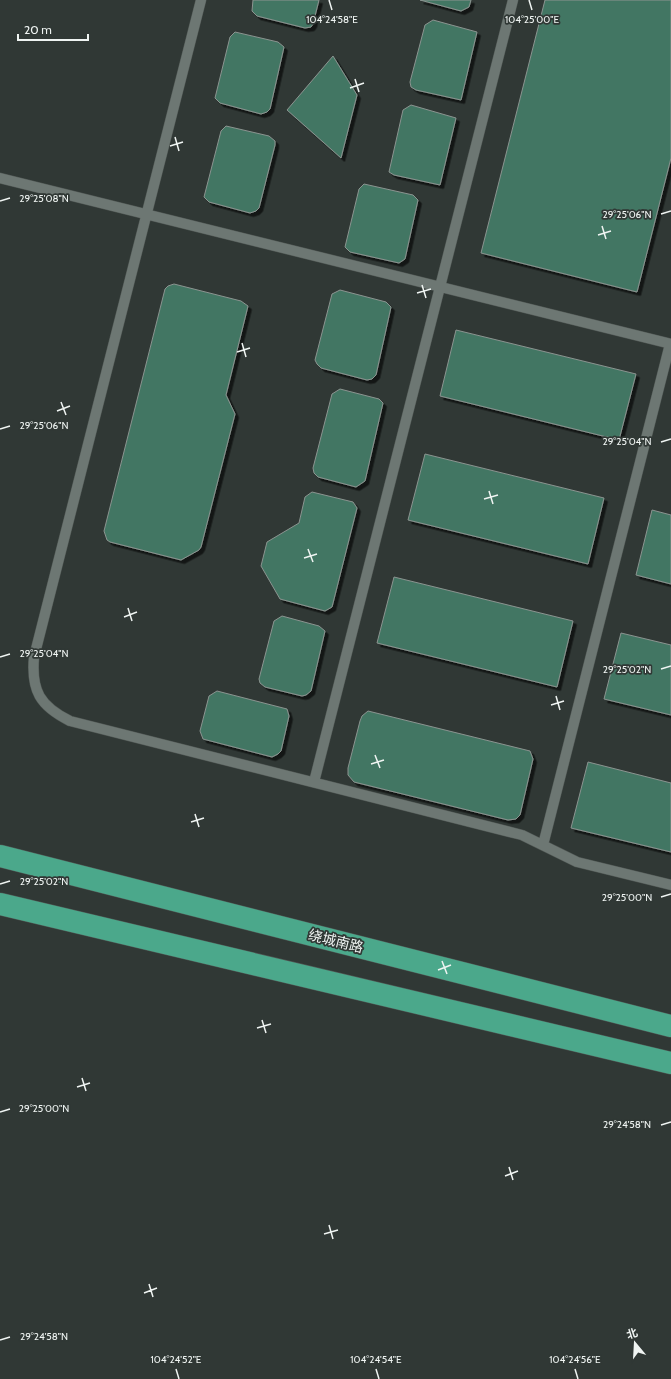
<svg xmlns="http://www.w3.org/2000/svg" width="671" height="1379" font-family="Cabin,'Noto Sans SC',sans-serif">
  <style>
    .building { fill: #437664; stroke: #8b9490; filter: url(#shadow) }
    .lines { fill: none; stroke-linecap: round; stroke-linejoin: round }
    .lane-casing { stroke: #505754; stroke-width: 11 }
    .highway-casing { stroke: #505754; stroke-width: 23 }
    .lane { stroke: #6d7773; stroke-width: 10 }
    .highway { stroke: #4ba88b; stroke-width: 22 }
    .ticks { fill: none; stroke: #eff4f2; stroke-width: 1.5 }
    .labels { text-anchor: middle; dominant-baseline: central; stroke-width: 3.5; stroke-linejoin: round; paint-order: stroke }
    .street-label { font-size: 14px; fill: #eff4f2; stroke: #303835 }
    .ticks-label { font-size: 10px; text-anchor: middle; fill: #eff4f2; stroke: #303835; stroke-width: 3.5; stroke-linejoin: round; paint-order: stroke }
  </style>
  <defs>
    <filter id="shadow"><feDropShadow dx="3.5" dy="3.5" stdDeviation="0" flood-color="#0009"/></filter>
  </defs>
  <rect width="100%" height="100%" fill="#303835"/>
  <path class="building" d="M253 0H319L313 24 311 27 305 28 257 16 252 11Z
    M420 0H471L469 7 461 11Z
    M545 0H671V158L637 292 481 253Z
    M433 20 477 32 461 100 416 90 411 87 410 82 425 25Z
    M235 32 278 42 284 47 270 109 267 112 261 114 220 103 215 98 230 37Z
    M333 56 357 95 341 158 287 110Z
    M411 105 456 118 440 185 394 175 389 172 403 110Z
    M226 126 269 136 275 141V145L259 208 256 211 250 213 209 202 204 197 221 131Z
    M364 184 413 195 418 200 405 259 399 263 350 252 345 247 359 189Z
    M174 284 241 301 248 306 226 395 235 414 201 547 199 550 181 560 110 542 107 540 104 531 165 289 168 286Z
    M340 290 386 302 391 307 376 375 372 379 367 380 321 368 317 364 315 360 332 294Z
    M456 330 636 374 619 440 440 396Z
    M340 389 379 399 383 403 365 481 356 487 318 477 314 473 313 468 332 394Z
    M425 454 604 498 588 564 408 520Z
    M312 492 353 502 357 508 332 607 325 611 280 599 261 566 267 542 299 523 305 497Z
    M652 510 671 515V584L636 575Z
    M394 577 573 621 557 687 377 643Z
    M282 616 319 626 325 631 311 691 306 695 302 696 265 687 260 683 259 679 274 621Z
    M621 633 671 645V715L604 699Z
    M217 691 287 709 289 716 281 751 278 754 272 757 203 739 200 731 209 696Z
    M368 711 530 751 533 759 520 815 516 819 508 820 354 782 348 775V768L360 721 362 716Z
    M588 762 671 783V852L571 828Z"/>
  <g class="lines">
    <defs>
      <path id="lane" d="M201 0 34 657C31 691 40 706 70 721L522 835 577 862 671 885
        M0 178 671 344
        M314 782 513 0
        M543 845 670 344"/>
      <path id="highway" d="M0 856 671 1026
        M0 904 671 1063"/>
    </defs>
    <use href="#lane" class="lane-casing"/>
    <use href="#highway" class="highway-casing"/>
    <use href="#lane" class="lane"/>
    <use href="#highway" class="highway"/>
  </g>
  <path class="ticks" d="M329 0 332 10M529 0 532 10M355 79 359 92M350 88 364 83M175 137 179 151M170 146 183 142M0 201 10 198M661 214 671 211M602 226 606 239M598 235 611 231M422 285 426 298M417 293 431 289M242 343 246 357M237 352 250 348M61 402 66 415M57 411 70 406M0 429 10 426M661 442 671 439M489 491 493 504M484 499 498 495M308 549 313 562M304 558 317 554M128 608 132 621M124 617 137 612M0 657 10 654M661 669 671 666M556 696 560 710M551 705 564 701M375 755 380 768M371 764 384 760M195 814 199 827M191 822 204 818M0 884 10 881M661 897 671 894M442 961 447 974M438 970 451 965M262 1020 266 1033M257 1028 271 1024M82 1078 86 1091M77 1087 90 1083M0 1112 10 1109M661 1125 671 1122M509 1167 513 1180M505 1176 518 1171M329 1225 333 1239M324 1234 338 1230M149 1284 153 1297M144 1293 157 1288M0 1340 10 1337M176 1369 179 1379M376 1369 379 1379M575 1369 578 1379"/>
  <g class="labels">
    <g class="street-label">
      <text transform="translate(336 941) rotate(14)">绕城南路</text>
    </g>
  </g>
  <g class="ticks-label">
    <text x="332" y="23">104°24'58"E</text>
    <text x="532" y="23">104°25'00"E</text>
    <text x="44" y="202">29°25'08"N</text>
    <text x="627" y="218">29°25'06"N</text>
    <text x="44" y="429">29°25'06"N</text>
    <text x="627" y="445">29°25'04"N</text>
    <text x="44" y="657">29°25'04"N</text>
    <text x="627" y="673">29°25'02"N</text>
    <text x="44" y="885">29°25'02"N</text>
    <text x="627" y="901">29°25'00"N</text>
    <text x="44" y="1112">29°25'00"N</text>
    <text x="627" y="1128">29°24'58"N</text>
    <text x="44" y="1340">29°24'58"N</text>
    <text x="176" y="1363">104°24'52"E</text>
    <text x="376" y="1363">104°24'54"E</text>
    <text x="575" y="1363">104°24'56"E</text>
  </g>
  <g transform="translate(635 1343) rotate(342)" stroke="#303835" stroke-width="3" paint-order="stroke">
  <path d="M0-3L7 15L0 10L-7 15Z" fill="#eff4f2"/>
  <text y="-6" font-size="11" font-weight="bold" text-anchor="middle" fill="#eff4f2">北</text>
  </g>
  <path d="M18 34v6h70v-6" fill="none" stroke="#eff4f2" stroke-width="2"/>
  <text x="24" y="34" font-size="12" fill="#eff4f2" stroke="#303835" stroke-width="3" paint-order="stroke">20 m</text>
</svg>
